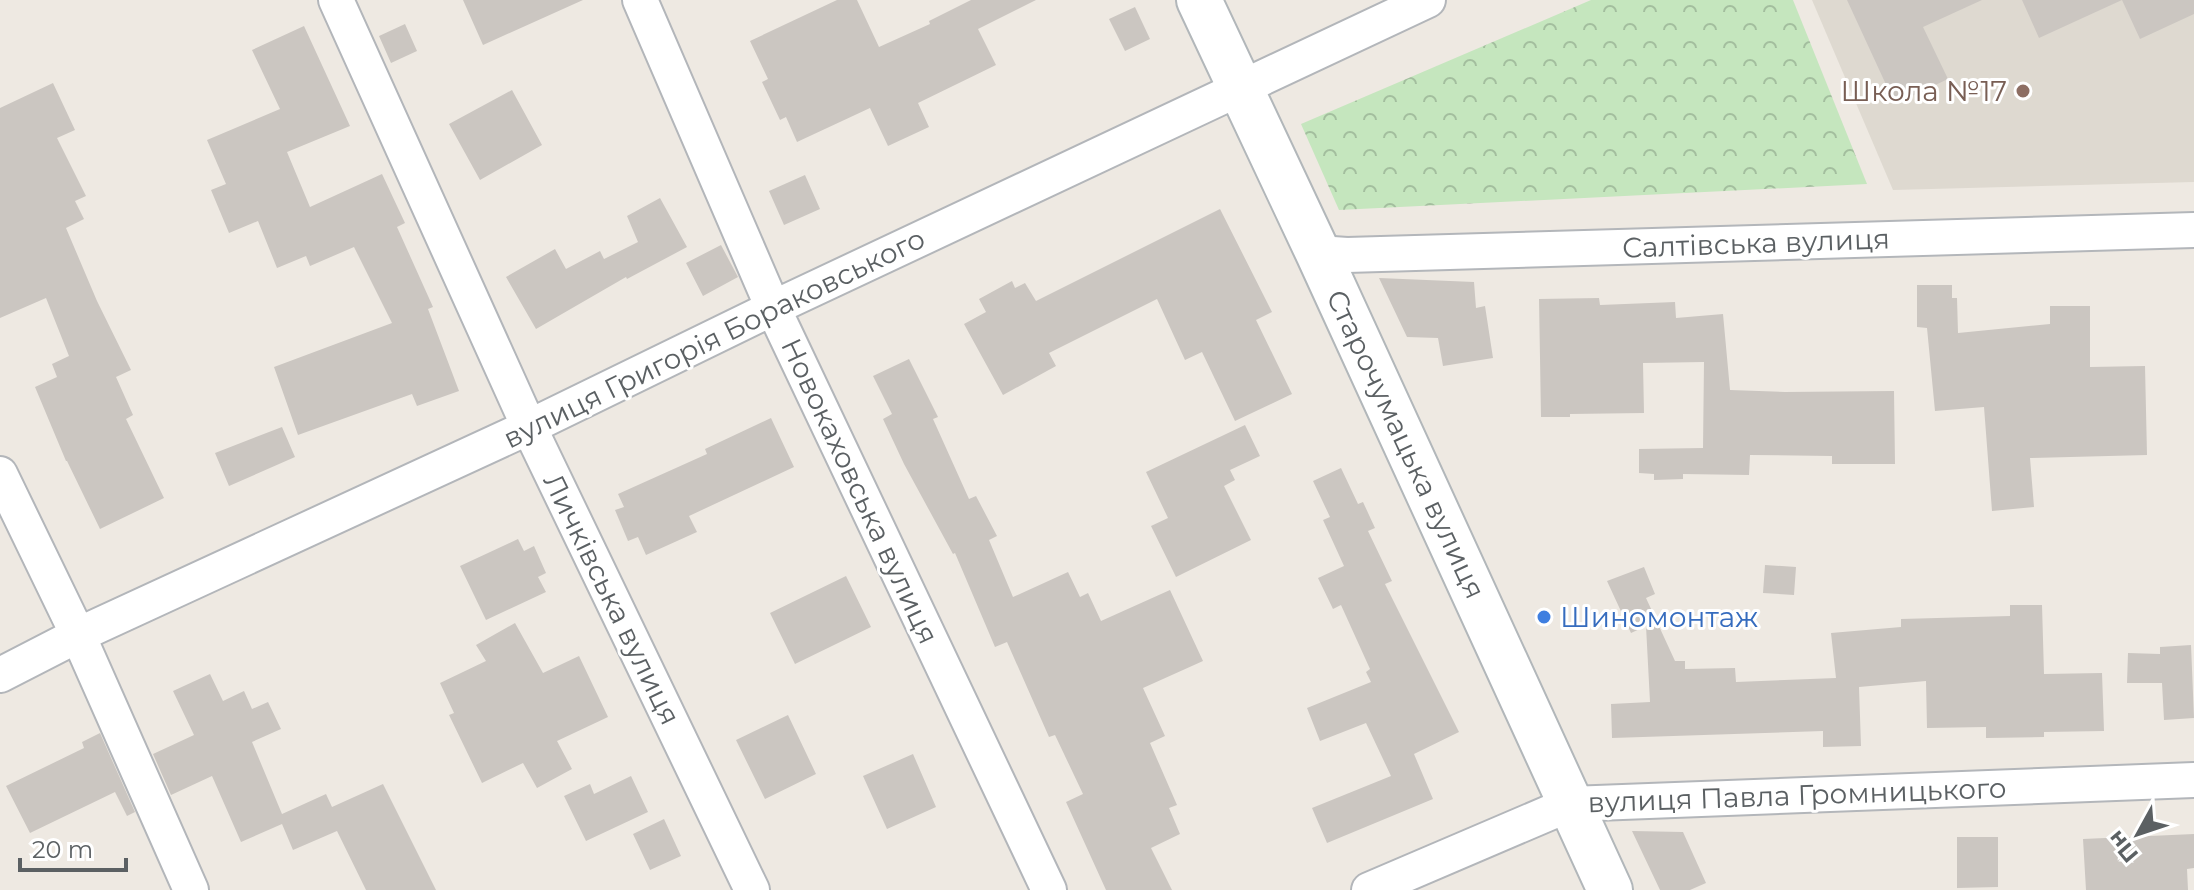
<svg xmlns="http://www.w3.org/2000/svg" width="2194" height="890" font-family="Montserrat,sans-serif">
  <style>
    .education { fill: #ded9d0 }
    .park { fill: url(#park-crowns) }
    .building { fill: #cbc6c1 }
    .lines { fill: none; stroke-linecap: round; stroke-linejoin: round }
    .street-casing { stroke: #b3b6ba; stroke-width: 38 }
    .secondary-casing { stroke: #b2b7ba; stroke-width: 48 }
    .street { stroke: #fff; stroke-width: 34 }
    .secondary { stroke: #fff; stroke-width: 44 }
    .education-dot { fill: #8d6e63; stroke: #fff; stroke-width: 3 }
    .shop-dot { fill: #3f7fe0; stroke: #fff; stroke-width: 3 }
    .labels { text-anchor: middle; dominant-baseline: central; stroke-width: 6; stroke-linejoin: round; paint-order: stroke }
    .education-label { font-size: 28px; fill: #785e54; stroke: #fff; text-anchor: end }
    .street-label { font-size: 28px; fill: #5b6063; stroke: #fff }
    .shop-label { font-size: 28px; fill: #366cbe; stroke: #fff; text-anchor: start }
  </style>
  <defs>
    <pattern id="park-crowns" width="20" height="18" patternUnits="userSpaceOnUse" patternTransform="scale(2)"><rect width="20" height="18" fill="#c5e6be"/><path d="M2 6a3 3 0 1 1 6 0M12 15a3 3 0 1 1 6 0" fill="none" stroke="#a3be9e"/></pattern>
  </defs>
  <rect width="100%" height="100%" fill="#eee9e2"/>
  <path class="education" d="M1812 0H2194V182L1893 190Z"/>
  <path class="park" d="M1591 0H1793L1867 184 1339 210 1301 124Z"/>
  <path class="building" d="M463 0H583L483 45Z
    M837 0H857L879 47 930 24 929 21 971 0H1036L978 29 996 65 918 103 929 127 888 146 870 108 797 142 786 117 780 120 762 82 768 79 750 41Z
    M1847 0H1982L1923 27 1948 79 1895 104Z
    M2022 0H2122L2039 38Z
    M2122 0H2194V14L2140 39Z
    M1135 7 1150 39 1125 51 1109 19Z
    M405 24 417 51 391 63 379 36Z
    M304 26 350 126 287 152 310 207 382 174 405 223 397 227 433 307 428 309 459 391 417 406 412 394 298 435 274 367 392 323 354 247 310 266 306 256 277 268 258 221 229 233 211 190 226 184 207 140 280 109 252 50Z
    M53 83 75 130 57 138 86 196 75 201 84 219 66 228 97 301 131 370 116 377 133 415 126 419 164 498 100 529 67 461H66L35 387 57 377 52 364 69 356 46 298 0 318V108Z
    M512 90 542 145 480 180 449 124Z
    M805 175 820 209 784 225 769 191Z
    M660 198 687 247 627 279 626 277 536 329 506 277 555 249 566 269 600 251 604 259 638 242 627 216Z
    M1220 209 1272 312 1256 320 1292 394 1235 421 1202 352 1185 360 1157 299 1049 353 1056 366 1003 395 964 324 986 312 979 299 1012 281 1015 288 1025 283 1036 301Z
    M721 245 738 277 703 296 686 263Z
    M1379 278 1474 282 1476 308 1485 306 1493 358 1443 366 1438 338 1407 337Z
    M1917 285H1952V298H1957L1958 333 2050 324V306H2090V367L2145 366 2147 455 2030 458 2034 507 1992 511 1984 407 1935 411 1927 328 1917 327Z
    M1599 298 1600 305 1675 302 1676 318 1723 314 1730 390 1785 392 1894 391 1895 464H1832V456L1750 455 1749 475 1683 474V479L1654 480V474L1639 473V449L1703 448 1704 362 1643 363 1644 413 1570 414V417H1541L1539 299Z
    M909 359 938 417 933 419 969 499 976 496 997 536 989 540 1013 597 1068 572 1080 597 1088 593 1101 621 1170 590 1203 661 1143 688 1165 736 1150 743 1177 805 1169 808 1180 834 1151 848 1172 890H1106L1066 802 1083 794 1055 735 1049 737 1007 642 995 647 955 553 953 554 904 464 883 419 892 414 873 376Z
    M771 418 794 467 689 516 697 532 646 555 638 537 628 541 615 510 624 507 618 494 707 454 705 449Z
    M1245 425 1260 456 1230 470 1235 480 1224 486 1251 540 1176 577 1151 526 1168 518 1146 472Z
    M282 427 295 457 229 486 215 453Z
    M1341 468 1358 504 1363 502 1375 528 1368 531 1392 581 1385 584 1459 732 1414 754 1433 799 1327 843 1312 808 1391 776 1366 723 1320 741 1307 708 1371 682 1366 672 1370 669 1341 605 1333 609 1318 578 1344 566 1323 520 1330 517 1313 481Z
    M518 539 524 551 534 546 546 573 538 577 546 592 486 620 460 566Z
    M1765 565 1796 567 1794 595 1763 593Z
    M1644 567 1655 594 1646 598 1675 661H1685V669L1735 668 1736 682 1836 678 1831 633 1901 627V619L2010 616V605H2042L2044 674 2102 673 2104 731 2044 732V737L1986 738V727L1927 728 1926 681 1859 687 1861 746 1823 747V731L1612 738 1611 704 1650 702 1646 626 1631 633 1607 581Z
    M846 576 871 627 795 664 770 613Z
    M515 623 543 673 579 656 608 717 557 741 572 769 537 788 523 763 482 783 449 715 454 713 440 683 486 661 476 645Z
    M2191 645 2194 718 2164 720 2162 683H2127L2128 653 2160 654V647Z
    M210 674 223 701 244 691 252 709 268 702 281 729 252 742 282 814 326 794 332 807 383 784 436 890H366L337 831 293 850 282 824 241 842 212 776 171 795 153 754 194 735 173 691Z
    M788 715 816 774 765 799 736 740Z
    M100 733 135 812 127 816 115 792 30 833 6 786 84 748 82 742Z
    M913 754 936 807 887 829 863 776Z
    M631 776 648 812 586 841 564 796 590 784 594 794Z
    M664 819 681 856 650 870 633 834Z
    M1632 831 1683 832 1706 883 1690 890H1660Z
    M2194 834V868L2187 869 2188 890H2086L2083 839Z
    M1957 837H1998V887L1957 888Z"/>
  <g class="lines">
    <defs>
      <path id="street" d="M336 0 529 427 752 890
        M640 0 773 308 1049 890
        M1318 253 1347 255 2194 230
        M0 474 78 635 191 890
        M0 675 78 635 529 427 773 308 1428 0
        M1369 890 1570 804 2194 780"/>
      <path id="secondary" d="M1199 0 1318 253 1610 890"/>
    </defs>
    <use href="#street" class="street-casing"/>
    <use href="#secondary" class="secondary-casing"/>
    <use href="#street" class="street"/>
    <use href="#secondary" class="secondary"/>
  </g>
  <circle class="education-dot" cx="2023" cy="91" r="8"/>
  <circle class="shop-dot" cx="1544" cy="617" r="8"/>
  <g class="labels">
    <g class="education-label">
      <text x="2007" y="91">Школа №17</text>
    </g>
    <g class="street-label">
      <text transform="translate(1756 243) rotate(-2)">Салтівська вулиця</text>
      <text transform="translate(714 338) rotate(-26)">вулиця Григорія Бораковського</text>
      <text transform="translate(1406 444) rotate(65)">Старочумацька вулиця</text>
      <text transform="translate(860 491) rotate(65)">Новокаховська вулиця</text>
      <text transform="translate(612 599) rotate(64)">Личківська вулиця</text>
      <text transform="translate(1797 795) rotate(-2)">вулиця Павла Громницького</text>
    </g>
    <g class="shop-label">
      <text x="1560" y="617">Шиномонтаж</text>
    </g>
  </g>
  <g transform="translate(2138 834) rotate(230)" stroke="#ffffff" stroke-width="6" paint-order="stroke">
  <path d="M0-6L14 30L0 20L-14 30Z" fill="#5b6063"/>
  <text y="-12" font-size="22" font-weight="bold" text-anchor="middle" fill="#5b6063">Пн</text>
  </g>
  <path d="M20 858v12h106v-12" fill="none" stroke="#5b6063" stroke-width="4"/>
  <text x="32" y="858" font-size="24" fill="#5b6063" stroke="#ffffff" stroke-width="6" paint-order="stroke">20 m</text>
</svg>
